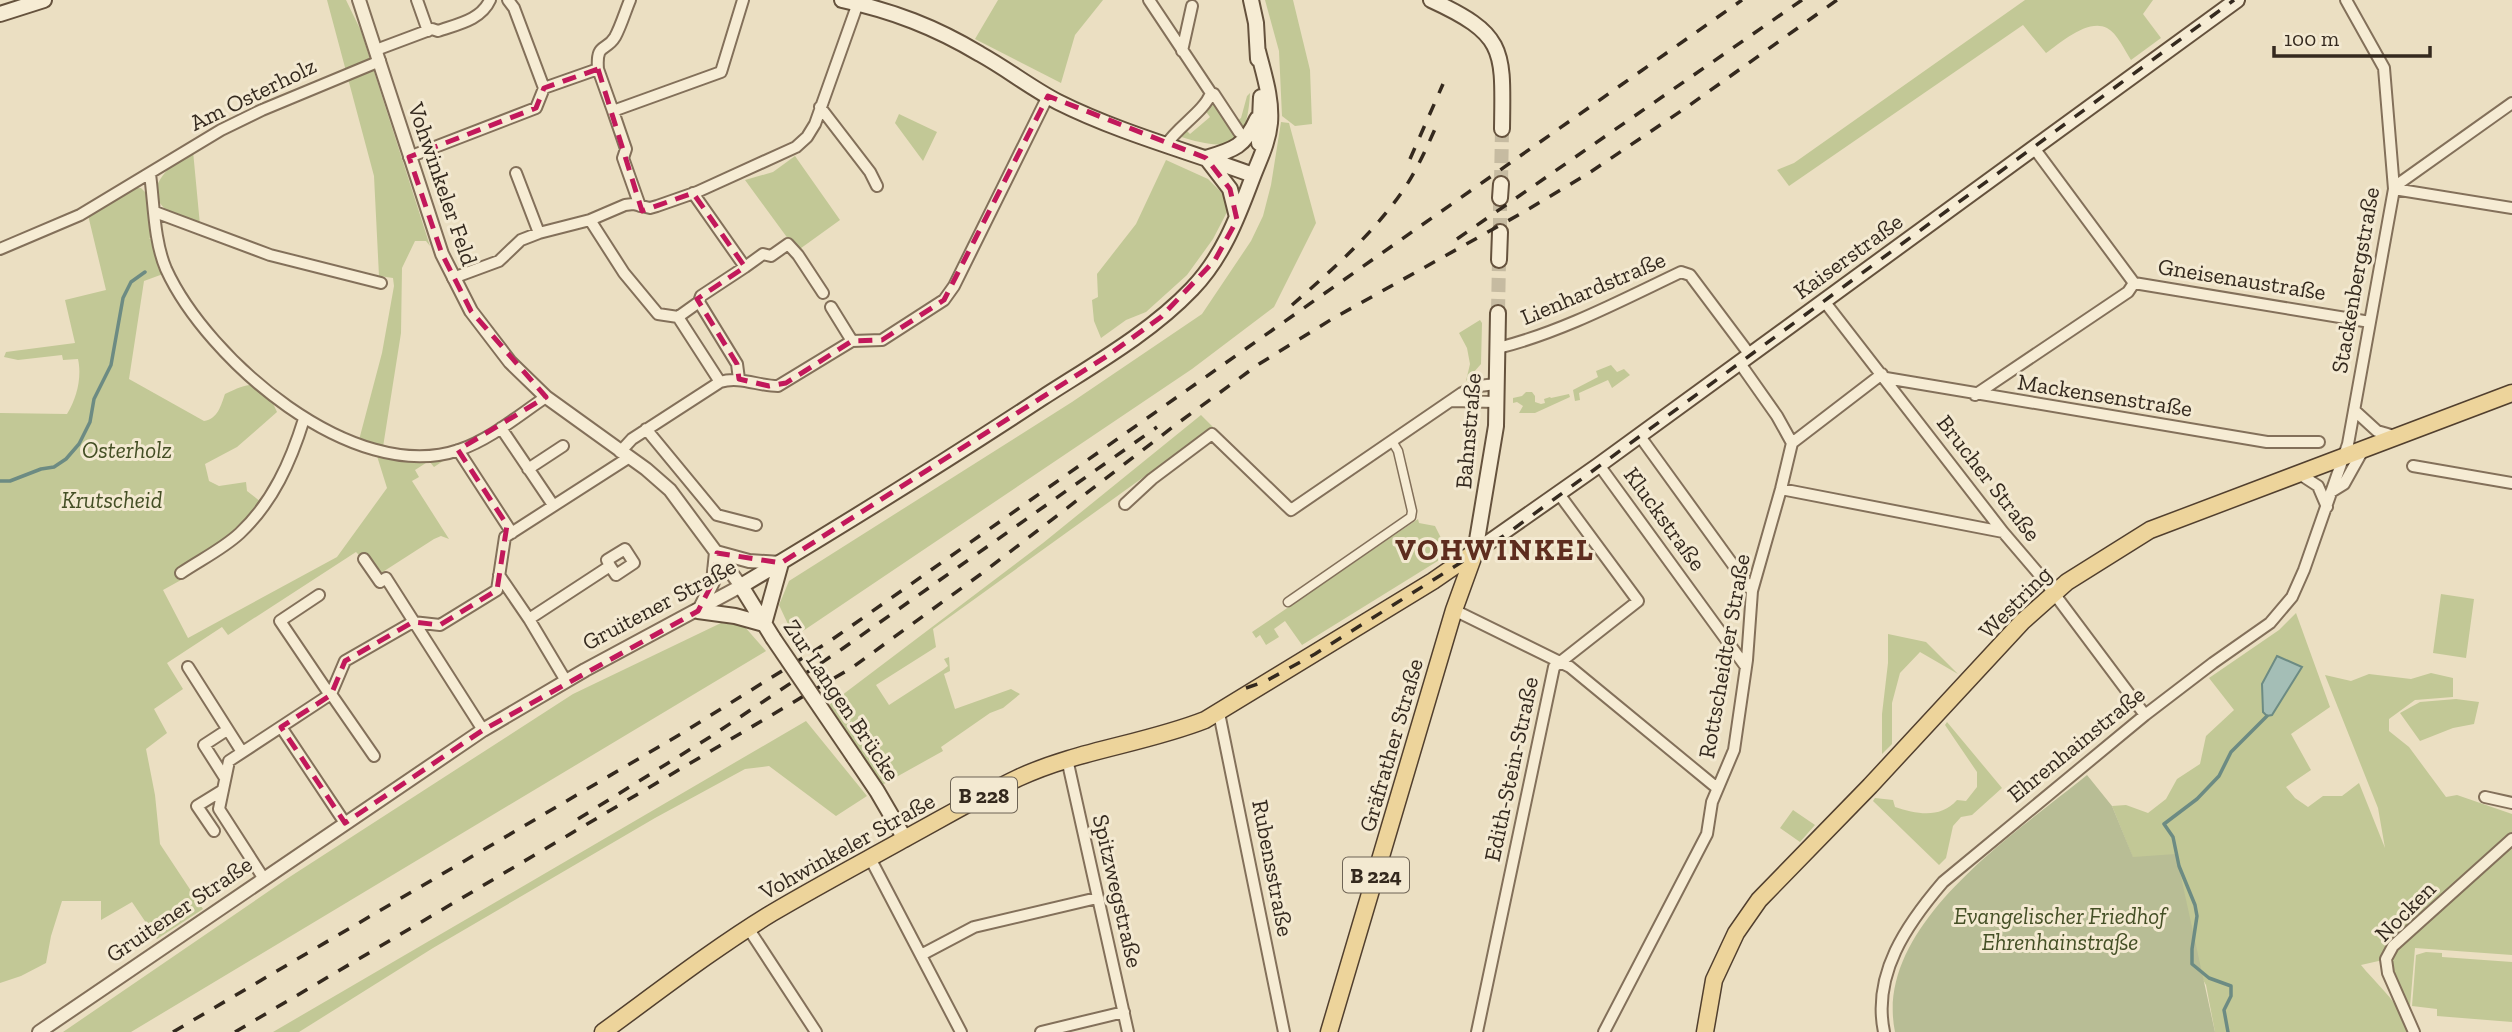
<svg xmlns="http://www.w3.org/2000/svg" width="2512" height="1032" font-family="'Zilla Slab',serif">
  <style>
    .green { fill: #c2c896 }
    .cemetery { fill: #b8bd95 }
    .water { fill: #a4beb6; stroke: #6c8b83; stroke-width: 2 }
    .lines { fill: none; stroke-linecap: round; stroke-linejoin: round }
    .stream { stroke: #6c8b83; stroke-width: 3.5 }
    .secondary-tunnel { stroke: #c6bba1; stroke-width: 14; stroke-dasharray: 14 7; stroke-linecap: butt }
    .pedestrian-casing { stroke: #83705a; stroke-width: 11 }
    .minor-casing { stroke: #83705a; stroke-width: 14 }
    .tertiary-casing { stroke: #83705a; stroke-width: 16 }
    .secondary-casing { stroke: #65523d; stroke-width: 18 }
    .primary-casing { stroke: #513f2e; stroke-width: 19 }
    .pedestrian { stroke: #f6ecd4; stroke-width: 8 }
    .minor { stroke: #f6ecd4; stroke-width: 10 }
    .tertiary { stroke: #f6ecd4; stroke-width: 12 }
    .secondary { stroke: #f6ecd4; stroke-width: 14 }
    .primary { stroke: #edd49b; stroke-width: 16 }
    .rail { stroke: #34291e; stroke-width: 3.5; stroke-dasharray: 12 12; stroke-linecap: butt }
    .secondary-bridge-casing { stroke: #65523d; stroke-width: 18; stroke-linecap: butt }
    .secondary-bridge { stroke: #f6ecd4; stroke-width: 14 }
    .marked { fill: none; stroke: #c2185b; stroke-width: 5; stroke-dasharray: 14 9; stroke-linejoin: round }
    .labels { text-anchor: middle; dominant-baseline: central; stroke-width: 6; stroke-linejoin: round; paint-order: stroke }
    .shield { fill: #f3e9d1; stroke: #6d6354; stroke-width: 2 }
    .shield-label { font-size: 21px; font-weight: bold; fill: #34291e }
    .street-label { font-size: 23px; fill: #34291e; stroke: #f3e9d1 }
    .park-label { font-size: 23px; font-style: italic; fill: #444f25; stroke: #f3e9d1 }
    .district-label { font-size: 30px; font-weight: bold; letter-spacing: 2px; fill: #5e2d1f; stroke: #f3e9d1 }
  </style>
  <rect width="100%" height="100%" fill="#ebdfc2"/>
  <path class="green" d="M327 0H346L361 31 430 246 426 241H415L402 268 401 333 383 447 359 440 382 353 394 286 393 278 379 276 374 176Z
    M998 0H1103L1075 35 1061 83 975 39Z
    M1265 0H1293L1310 70 1312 124 1295 126 1282 116 1279 51Z
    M2025 0H2153L2143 14 2161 38 2131 60C2125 51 2117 33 2107 28 2088 18 2060 43 2046 53L2023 25 1789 186 1777 170 1794 163Z
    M1250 93C1247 151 1226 151 1178 136L1183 127 1190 134 1210 117 1204 109 1209 104H1214L1229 127 1241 118 1247 96Z
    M899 114 937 132 923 161 895 123Z
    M1281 122 1289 123 1316 223 1274 307 1192 369 794 637 779 605 789 581 1072 402 1202 314 1251 241 1263 216 1271 185Z
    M193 151 200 225C188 221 173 217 164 208 141 184 176 162 193 151Z
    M795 156 840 220 797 251 745 180 773 172Z
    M1166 160 1208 179 1225 196 1227 212 1213 239 1187 275 1146 312 1126 320 1101 338 1094 321 1092 300 1098 297 1097 274 1136 224Z
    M135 188H141L146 193 154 237 149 238 154 242 158 265 163 274 144 281 129 379 204 421C218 419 221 405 225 394 255 379 263 380 277 412L237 447 205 464 209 481 219 486 246 482 247 491 261 502 240 529 177 571V578L181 580 163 590 188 638 337 557 387 488 377 456 410 459 452 455 434 467 429 461 415 470 419 477 412 481 449 539 441 536 434 539 378 575 356 552 228 635 222 627 167 663 183 689 154 709 167 733 146 749 155 795 160 844 203 909 157 939 132 902 101 920V901H62L51 936 46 963 21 976 0 983V413L67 414C77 398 82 377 78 359L63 360 62 355 18 360 4 357 6 352 75 343 65 300 106 290 88 215Z
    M1480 320 1482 323 1481 364 1466 381 1470 364 1467 348 1459 333Z
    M1611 365 1617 372 1624 369 1630 375 1612 388 1608 380 1579 393 1580 400 1575 401 1573 390 1598 377 1596 371Z
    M1526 392H1532L1535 396V402L1541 404 1545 403 1544 399 1550 397 1551 398 1569 394 1570 397 1535 413H1519L1523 406 1517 402 1513 403V398L1522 396Z
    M1201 415 1213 427 933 629 936 647 876 685 889 705 943 670 948 666 944 659 949 657 950 671 944 674 955 709 1011 689 1020 694 1003 708 990 713 941 747 943 751 882 785 829 705 1043 543Z
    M1418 519 1419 523 1435 526 1449 554 1302 645 1285 621 1274 629 1279 637 1266 645 1260 635 1256 638 1252 632Z
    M2441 594 2474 599 2466 658 2433 653Z
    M2296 613 2330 707 2291 734 2311 770 2286 787 2295 798 2308 807 2323 796H2342L2359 783 2385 848 2378 808 2325 675 2351 681 2369 674 2411 679 2431 673 2453 678V697L2415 700 2389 719V731L2409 747 2446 797 2457 795 2512 814V955L2415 948 2410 1007 2383 960 2361 965C2377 985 2403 1006 2409 1032H2215L2206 985 2133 858 2112 806 2126 805 2148 813 2166 799 2177 779 2200 764 2206 736 2234 710 2209 678 2279 630Z
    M721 623 744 626 766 651 131 1032H63L288 878 573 694Z
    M1888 634 1926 642 1958 674 1920 652 1900 673 1892 703V744L1882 754V714L1888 663Z
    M2456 699 2479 702 2474 724 2453 728 2420 741 2400 713 2420 702Z
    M806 721 867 796 836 816 769 766 745 769 655 818 433 948 299 1032H273Z
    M1947 722 2002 788 1972 815 1961 817 1953 826 1946 858 1939 865 1873 801 1875 798 1893 800 1895 807C1917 814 1940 819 1957 800L1966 801 1977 787V772L1945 725Z
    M1793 810 1815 825 1800 842 1780 828Z
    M2426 952 2442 953V957L2512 962V1022L2437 1016V1009L2412 1006 2416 955Z"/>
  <path class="cemetery" d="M2087 775 2112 806 2133 857 2176 854 2215 1032H1895C1873 925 2015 834 2087 775Z"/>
  <path class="water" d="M2277 656 2302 667 2272 715 2267 716 2263 712 2262 684Z"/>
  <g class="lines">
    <path class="stream" d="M0 481H10L41 469 54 467 66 459 79 444 90 422 94 399 111 365 123 298 131 282 145 272
      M2228 1032 2224 1010 2231 996V986L2209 978 2192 964V949L2197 916 2195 905 2179 866 2173 837 2164 824 2197 799 2219 776 2231 752 2267 716"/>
    <path class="secondary-tunnel" d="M1501 184 1502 129
      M1500 232V198
      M1498 313 1499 260"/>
    <defs>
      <path id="pedestrian" d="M1288 602 1411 517 1412 511 1398 451 1392 441"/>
      <path id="minor" d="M417 0 428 31
        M508 0 514 8 544 88
        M1149 0 1211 93C1204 112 1178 126 1166 145
        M376 50 432 29 438 31C458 24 481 20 490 0
        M1182 51 1192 6
        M598 69C596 42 606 52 615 37 621 26 625 12 630 0
        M1211 93 1214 94 1239 132
        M820 107 870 172 877 186
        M613 111 626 149 623 158 640 206
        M2034 148 2134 283
        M409 157 536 108 544 88 598 69 613 111 721 72 743 0
        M516 173 539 233
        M150 174C154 204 154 241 166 269 207 359 353 486 459 450 491 439 519 415 546 397
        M2394 187 2512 103
        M2394 189 2512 208
        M693 193 745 267 763 254 771 256 788 244 798 255 823 293
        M155 212 270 255 381 283
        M590 220 624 273 658 314 678 317
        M0 249 80 215 221 130 262 110 380 61
        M453 278 499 261 521 240 539 233 590 220 625 205 633 204 650 208 657 206 697 192 796 147 807 137 815 124 858 3
        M2134 283 2370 322
        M1824 301 2003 532 2044 580 2145 715
        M699 302 701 296 745 267
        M831 307 852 341
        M1498 348C1562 332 1622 300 1681 272L1690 275 1750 355
        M1886 378 2267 442H2319
        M720 382 678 317 699 302 737 364 739 379
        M1975 395 2128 292 2134 283
        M1452 401 1496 402
        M2354 410 2377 431 2398 437
        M501 428 553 505
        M646 429 717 515 756 525
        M1639 435 1752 591
        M1792 443 1882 374
        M458 450 512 533
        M620 452 632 439 720 382C740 376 758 386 778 386L852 341 882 340 944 300 954 286 1048 96
        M1599 465 1746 667
        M2413 466 2512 483
        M528 469 563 446
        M2298 473 2318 486 2327 507
        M1781 489 2003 532
        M2331 492 2344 484 2363 450
        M1125 504 1152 479 1212 434 1291 510 1462 393 1479 386 1496 384
        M364 559 380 582 386 578 483 730
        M181 573C200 560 223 549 240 533 273 502 291 461 304 419
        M499 575 529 619 566 681
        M319 595 280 621 330 695
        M1454 610 1570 667 1717 788
        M529 619 610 566 616 575 634 563 625 549 607 560 610 566
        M188 667 242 752
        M331 694 374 756
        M1219 713 1284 1032
        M281 727 345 823
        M1067 759 1128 1032
        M225 778 204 745 227 730
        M2485 797 2512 803
        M214 831 197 806 223 790
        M870 858 961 1032
        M264 879 219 809 229 761 331 694 345 661 413 622 440 625 497 590 505 537 628 458
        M748 928 816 1032
        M921 955 974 927 1097 898
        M1041 1032 1124 1012
        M1477 1032 1554 667 1638 601 1559 494
        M1604 1032 1707 834 1712 802 1734 750 1747 660 1752 591 1781 489 1792 443 1777 416 1739 362
        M1884 1032C1872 974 1907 924 1943 882L2145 715 2213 663 2270 623 2292 597 2304 570 2348 444 2394 189 2384 68 2346 0
        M2414 1032 2388 973 2386 959 2393 946 2512 839"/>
      <path id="tertiary" d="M716 552 749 561 781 563
        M700 608 713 582 716 552
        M39 1032 483 730 585 670 741 586 670 490 646 469 546 397 510 362 471 311 442 254 359 0"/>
      <path id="secondary" d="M842 0C893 11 935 27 980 54 1007 69 1031 88 1058 102 1120 133 1188 151 1253 175
        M1251 0 1256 23 1258 59
        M1431 0C1507 35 1503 50 1502 129
        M0 14 44 0
        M1259 143 1261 97
        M1206 158C1234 150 1245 146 1257 119
        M1207 159 1230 189 1237 217
        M1500 198 1501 184
        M1499 260 1500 232
        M1475 552 1599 465 2237 0
        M1475 552 1496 426 1498 313
        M698 611 735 616 764 624
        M764 624 781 563
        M773 638 741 586C843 525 943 463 1042 398 1093 365 1150 333 1192 289 1222 258 1237 219 1252 179 1259 160 1268 144 1270 123 1272 98 1264 75 1258 51
        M854 757 877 791 905 839"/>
      <path id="primary" d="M603 1032C658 992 713 949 772 913 816 887 861 863 906 838 943 818 980 796 1018 778 1078 750 1144 744 1205 720L1433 581 1475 552
        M1329 1032 1454 610 1475 552
        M1705 1032 1714 980 1736 933 1759 900 1870 786 2022 622 2067 582 2150 530 2512 393"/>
    </defs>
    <use href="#pedestrian" class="pedestrian-casing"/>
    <use href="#minor" class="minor-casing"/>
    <use href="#tertiary" class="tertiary-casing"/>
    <use href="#secondary" class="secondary-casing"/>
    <use href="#primary" class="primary-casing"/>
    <use href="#pedestrian" class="pedestrian"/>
    <use href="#minor" class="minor"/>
    <use href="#tertiary" class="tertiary"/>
    <use href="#secondary" class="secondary"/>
    <use href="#primary" class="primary"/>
    <path class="rail" d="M1410 159 1443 84
      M1457 239 1802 0
      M1292 305C1332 270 1374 233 1404 189 1418 168 1428 145 1438 122
      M1246 688 1266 681 1315 654 1508 533 2234 0
      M578 819 710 737 842 649 1157 427
      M173 1032 679 735 830 641 1742 0
      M235 1032 853 667 981 574 1178 423 1259 364 1332 319 1522 213 1589 173 1687 107 1837 0"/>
    <defs>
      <path id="secondary-bridge" d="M773 638 854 757"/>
    </defs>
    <use href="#secondary-bridge" class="secondary-bridge-casing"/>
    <use href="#secondary-bridge" class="secondary-bridge"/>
  </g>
  <path class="marked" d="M598 69 642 211 693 193 745 267 697 299 737 364 739 379 769 386 786 383 852 341 882 340 944 300 1048 96 1206 158 1230 189 1237 220 1215 260 1161 317 1107 356 781 563 717 553 713 582 698 611 483 730 345 823 281 727 331 695 345 661 413 622 440 625 497 590 507 525 458 450 546 397 471 311 442 254 409 157 536 108 544 88Z"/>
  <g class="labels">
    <g class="shield">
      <rect x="951" y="777.5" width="66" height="35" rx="5"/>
      <rect x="1343" y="857.5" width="66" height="35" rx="5"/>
    </g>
    <g class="shield-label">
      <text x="984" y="795">B 228</text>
      <text x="1376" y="875">B 224</text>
    </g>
    <g class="street-label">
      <text transform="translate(253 94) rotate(-26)">Am Osterholz</text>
      <text transform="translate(443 184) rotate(71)">Vohwinkeler Feld</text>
      <text transform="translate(1848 256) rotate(-36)">Kaiserstraße</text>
      <text transform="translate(2242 279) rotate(9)">Gneisenaustraße</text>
      <text transform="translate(2355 280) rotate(-80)">Stackenbergstraße</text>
      <text transform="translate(1593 288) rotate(-23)">Lienhardstraße</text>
      <text transform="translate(2105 395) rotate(9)">Mackensenstraße</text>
      <text transform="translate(1468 431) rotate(-85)">Bahnstraße</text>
      <text transform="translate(1989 478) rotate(52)">Brucher Straße</text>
      <text transform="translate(1665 519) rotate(54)">Kluckstraße</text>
      <text transform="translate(2015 602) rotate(-45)">Westring</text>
      <text transform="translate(659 604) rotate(-28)">Gruitener Straße</text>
      <text transform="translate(1724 656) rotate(-80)">Rottscheidter Straße</text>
      <text transform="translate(842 700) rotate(56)">Zur Langen Brücke</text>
      <text transform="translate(2076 744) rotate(-39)">Ehrenhainstraße</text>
      <text transform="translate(1391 745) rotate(-74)">Gräfrather Straße</text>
      <text transform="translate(1511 769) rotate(-78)">Edith-Stein-Straße</text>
      <text transform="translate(847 846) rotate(-29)">Vohwinkeler Straße</text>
      <text transform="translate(1273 868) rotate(79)">Rubensstraße</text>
      <text transform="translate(1118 891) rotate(77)">Spitzwegstraße</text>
      <text transform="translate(179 909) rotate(-34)">Gruitener Straße</text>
      <text transform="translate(2405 911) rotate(-45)">Nocken</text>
    </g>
    <g class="park-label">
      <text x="127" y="450">Osterholz</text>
      <text x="112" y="500">Krutscheid</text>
      <text x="2060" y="916">Evangelischer Friedhof<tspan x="2060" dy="26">Ehrenhainstraße</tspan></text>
    </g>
    <g class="district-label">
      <text x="1495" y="550">VOHWINKEL</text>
    </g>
  </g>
  <path d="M2274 46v10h156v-10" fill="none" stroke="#34291e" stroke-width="3.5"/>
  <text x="2284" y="46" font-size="21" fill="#34291e" stroke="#f3e9d1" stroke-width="5" paint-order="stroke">100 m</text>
</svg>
